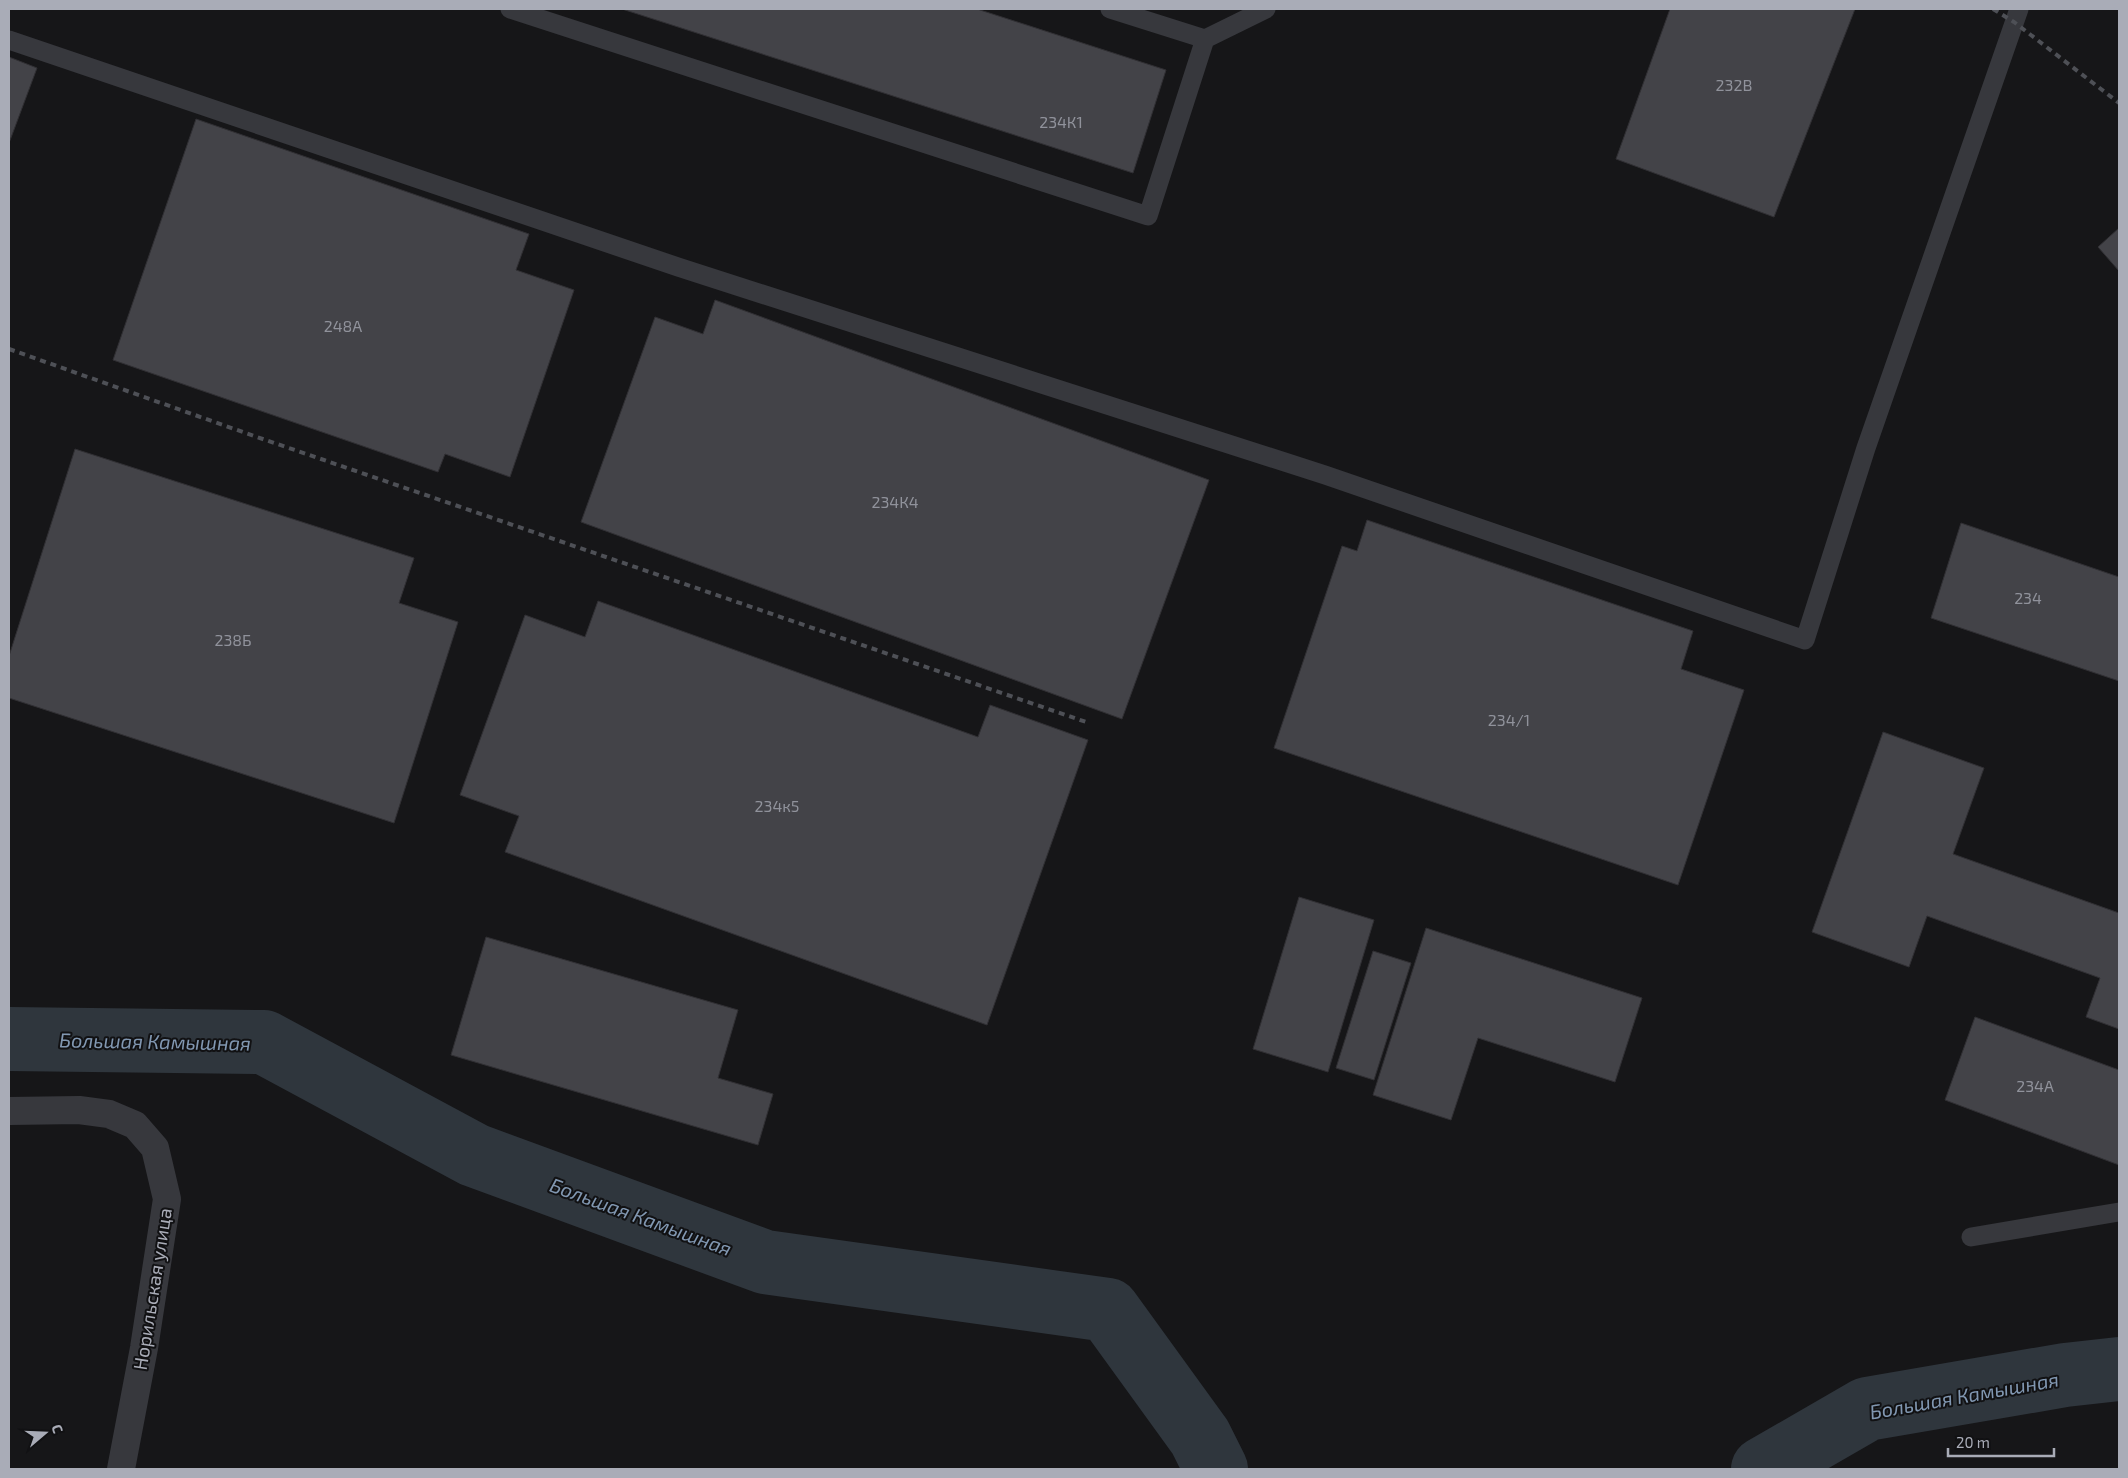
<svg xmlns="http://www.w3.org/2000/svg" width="2128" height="1478" font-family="'Exo 2',sans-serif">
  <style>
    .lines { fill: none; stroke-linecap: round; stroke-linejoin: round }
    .river { stroke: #2f363d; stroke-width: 64 }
    .building { fill: #434348; stroke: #313034 }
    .lane { stroke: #37383d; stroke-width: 19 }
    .street { stroke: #37383d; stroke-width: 28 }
    .rail { stroke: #4e5056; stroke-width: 4; stroke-dasharray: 6 5; stroke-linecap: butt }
    .labels { text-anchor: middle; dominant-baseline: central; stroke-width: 4; stroke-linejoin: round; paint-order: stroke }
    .number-label { font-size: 16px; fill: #90929b }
    .street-label { font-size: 19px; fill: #a9acb7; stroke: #111113 }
    .water-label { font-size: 20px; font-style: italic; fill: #8197b1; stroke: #111113 }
  </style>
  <rect width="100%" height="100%" fill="#161618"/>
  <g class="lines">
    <path class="river" d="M9 1039 264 1042 474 1155 765 1262 1108 1310 1200 1437 1216 1469
      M1763 1469 1867 1409 2065 1375 2119 1369"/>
  </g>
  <path class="building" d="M622 9H977L1166 70 1133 173Z
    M1670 9H1855L1774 217 1616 159Z
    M9 57 37 68 9 143Z
    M196 119 529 234 516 270 574 290 510 477 445 454 438 472 113 360Z
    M2119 228V271L2098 247Z
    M715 300 1209 480 1122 719 581 522 655 317 703 334Z
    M75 449 414 558 399 603 458 622 394 823 9 698V656Z
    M1367 520 1693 631 1681 669 1744 690 1678 885 1274 748 1342 546 1357 551Z
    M1961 523 2119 577V681L1931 618Z
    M598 601 978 737 990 705 1088 740 987 1025 505 852 519 816 460 795 525 615 585 637Z
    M1883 732 1984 768 1953 854 2119 913V1029L2086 1017 2100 978 1927 916 1909 967 1812 932Z
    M1299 897 1374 920 1328 1072 1253 1049Z
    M1426 928 1642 998 1615 1082 1478 1038 1451 1120 1373 1095Z
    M486 937 738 1010 718 1078 773 1094 758 1145 451 1055Z
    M1373 951 1411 963 1374 1080 1336 1068Z
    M1975 1017 2119 1070V1165L1945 1100Z"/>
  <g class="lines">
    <path class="lane" d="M510 9 1148 216 1205 39 1110 9
      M1205 39 1266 9
      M9 40 678 267 1325 475 1805 640 1866 448 2019 9
      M1971 1237 2119 1212"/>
    <path class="street" d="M9 1111 79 1110 109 1114 135 1125 155 1148 167 1199 144 1348 121 1469"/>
    <path class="rail" d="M1993 9 2014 22 2119 103
      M9 349 254 436 1089 723"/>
  </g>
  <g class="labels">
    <g class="number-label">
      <text x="1734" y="84">232В</text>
      <text x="1061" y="121">234К1</text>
      <text x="343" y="325">248А</text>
      <text x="895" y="501">234К4</text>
      <text x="2028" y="597">234</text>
      <text x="233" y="639">238Б</text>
      <text x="1509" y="719">234/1</text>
      <text x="777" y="805">234к5</text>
      <text x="2035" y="1085">234А</text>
    </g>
    <g class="street-label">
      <text transform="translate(152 1289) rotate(-81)">Норильская улица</text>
    </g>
    <g class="water-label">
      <text transform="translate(155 1041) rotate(1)">Большая Камышная</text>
      <text transform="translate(641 1216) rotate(20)">Большая Камышная</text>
      <text transform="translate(1964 1395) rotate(-10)">Большая Камышная</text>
    </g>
  </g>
  <rect width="2128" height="1478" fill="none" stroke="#a9acb7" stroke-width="20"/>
  <g transform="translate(45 1433) rotate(71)" stroke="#111113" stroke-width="4" paint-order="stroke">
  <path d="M0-4L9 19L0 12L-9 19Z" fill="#a9acb7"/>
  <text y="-8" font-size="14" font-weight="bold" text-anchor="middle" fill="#a9acb7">С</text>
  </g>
  <path d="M1948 1448v8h106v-8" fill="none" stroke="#a9acb7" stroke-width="2.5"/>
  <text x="1956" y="1448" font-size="15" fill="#a9acb7" stroke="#111113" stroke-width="4" paint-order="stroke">20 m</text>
</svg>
